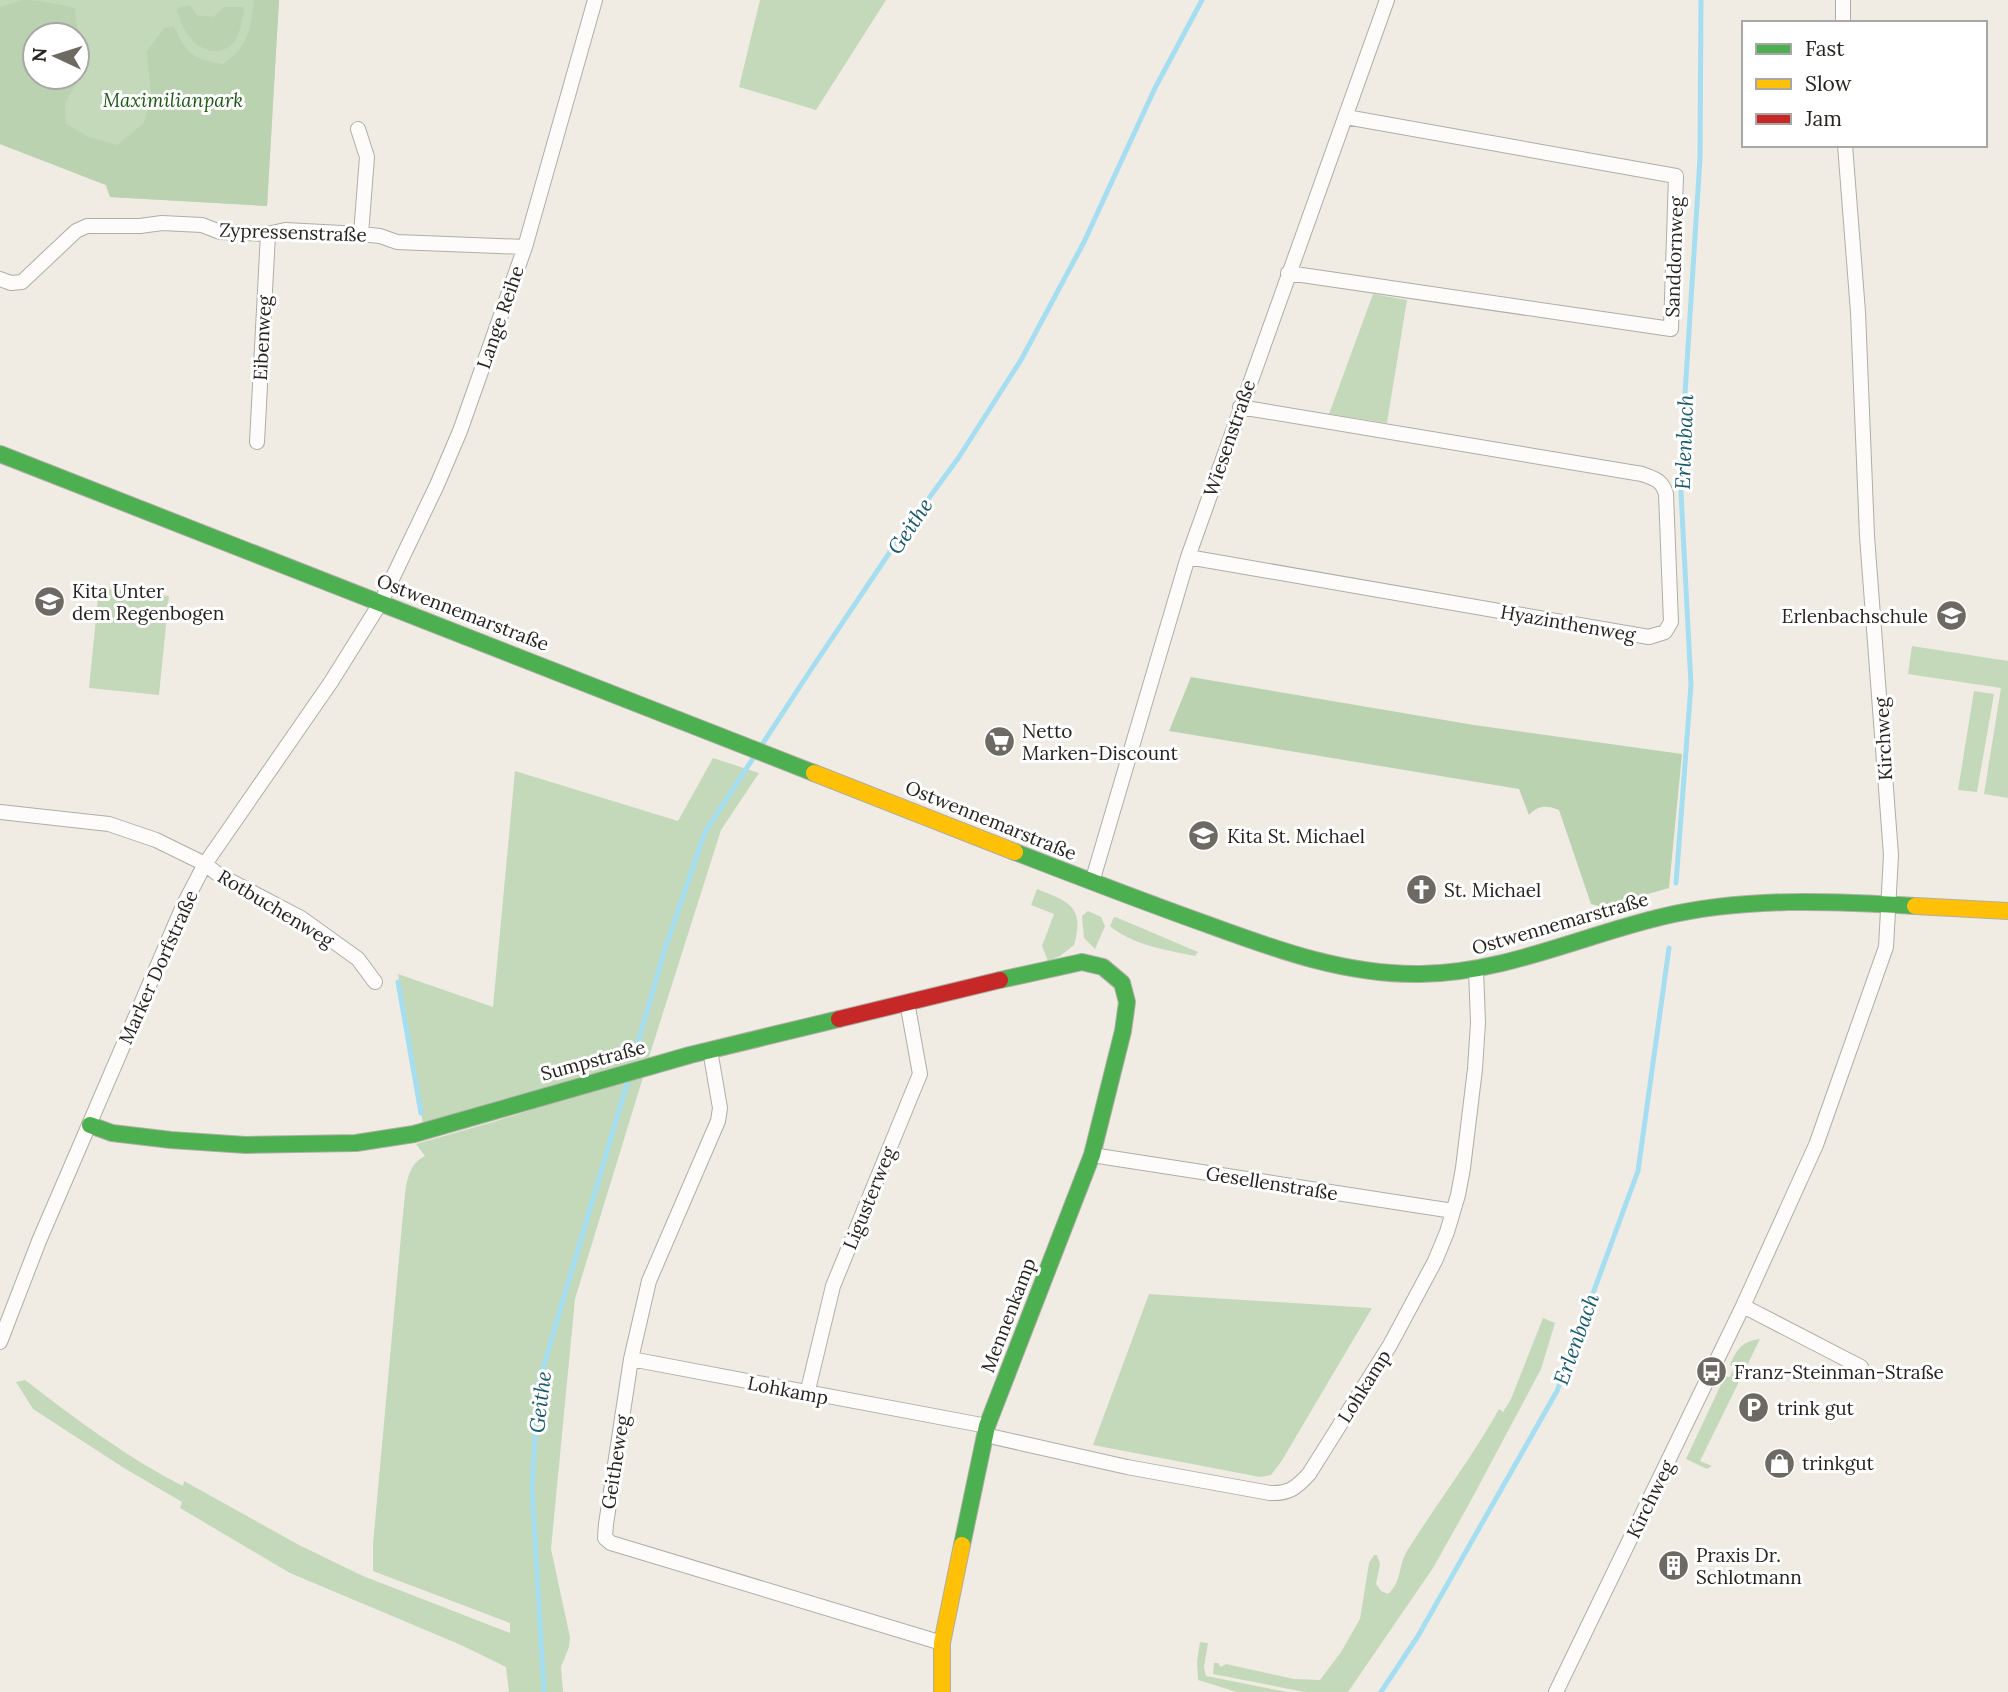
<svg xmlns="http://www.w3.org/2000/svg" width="2008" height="1692" font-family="Lora,serif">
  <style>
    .green { fill: #c3d9ba; fill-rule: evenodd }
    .forest { fill: #bbd2b1; fill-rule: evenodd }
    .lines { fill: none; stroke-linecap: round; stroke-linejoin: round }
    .stream { stroke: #a6def1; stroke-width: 5 }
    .street-casing { stroke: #b0ada7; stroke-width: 16 }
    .fast-casing { stroke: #b0ada7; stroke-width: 18 }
    .slow-casing { stroke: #b0ada7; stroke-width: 18 }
    .jam-casing { stroke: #b0ada7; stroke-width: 18 }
    .street { stroke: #fdfcfb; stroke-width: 14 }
    .fast { stroke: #4caf50; stroke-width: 16 }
    .slow { stroke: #ffc107; stroke-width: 16 }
    .jam { stroke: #c62828; stroke-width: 16 }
    .labels { text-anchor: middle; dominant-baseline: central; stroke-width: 6; stroke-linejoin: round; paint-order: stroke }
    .park-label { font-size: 19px; font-style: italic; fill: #1d5912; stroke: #fff }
    .street-label { font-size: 19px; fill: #27241f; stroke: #fff }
    .poi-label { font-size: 19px; fill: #27241f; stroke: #fff; text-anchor: start }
    .water-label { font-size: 21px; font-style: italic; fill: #175a6e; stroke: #fff }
  </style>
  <rect width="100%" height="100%" fill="#f0ece4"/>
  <path class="green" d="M0 0H279L267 206 110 197 106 185 0 144ZM35 35H77V77H35Z
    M760 0H886L816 110 739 87Z
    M1373 294 1407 300 1387 423 1329 414Z
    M99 588 169 596 159 695 89 688Z
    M1912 646 2008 661V798L1984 794 2001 688 1908 674Z
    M1974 691 1994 694 1977 792 1958 790Z
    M713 758 759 773 721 830 649 1057 423 1124 398 974 493 1007 515 771 678 821Z
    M1037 889C1069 902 1085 906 1074 945L1060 956 1048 961 1042 946 1054 914 1031 905Z
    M1088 911 1101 917 1105 926 1095 949 1084 938 1082 916Z
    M1114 917 1118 918 1198 952 1195 956C1167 950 1132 945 1110 926Z
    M644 1074 575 1299 551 1549 570 1637 569 1647 561 1667 563 1692H509L506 1667 461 1645 290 1573 180 1508 182 1502 124 1468 33 1409 16 1382 25 1380C73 1417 129 1459 183 1486L184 1481 299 1545 363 1576 510 1633V1623L373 1571V1544L403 1214C406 1193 404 1166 425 1156L416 1144 493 1122Z
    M1149 1294 1372 1308 1281 1462 1271 1475 1260 1477 1093 1445Z
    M1543 1318 1555 1323 1541 1369 1469 1504 1433 1568 1348 1692H1305L1213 1674 1214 1663H1218L1221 1667 1226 1664 1294 1679 1320 1680 1341 1652 1360 1619 1369 1563 1374 1555H1377L1380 1564 1376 1584 1381 1591 1388 1594C1402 1582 1398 1566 1407 1551 1437 1503 1472 1458 1499 1409L1503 1412 1511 1399Z
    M1760 1339 1700 1461 1712 1466 1707 1469 1686 1459 1725 1376 1730 1377 1734 1367 1730 1365C1737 1349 1742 1341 1760 1339Z
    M1200 1642 1208 1643 1204 1667 1206 1676 1287 1692H1237L1198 1680 1197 1661Z"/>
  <path class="forest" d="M23 0C41 0 57 4 75 8L77 30 86 58 79 78 65 104 66 124 89 137 117 145 144 123 151 95 147 51 164 28 174 26C187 54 192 59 223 64 248 47 251 29 254 0H279L267 206 110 197 106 185 0 144V7ZM35 35H77V77H35Z
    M190 5 197 15 213 17 224 7H242L244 9C242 21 240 37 231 45 216 58 197 48 188 35 182 27 180 18 176 10L179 7Z
    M1191 677 1474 725 1682 754 1669 888 1602 907 1591 904 1559 810C1547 805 1538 805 1529 815L1519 789 1169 731Z"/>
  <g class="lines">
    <path class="stream" d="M1676 883 1691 685 1680 473 1700 158 1701 0
      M398 982 421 1113
      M634 1056 665 949 705 832 810 671 894 546 959 457 1021 360 1084 242 1155 88 1202 0
      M544 1692 532 1488 538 1385 628 1080
      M1381 1692 1418 1636 1557 1391 1638 1171 1669 948"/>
    <defs>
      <path id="street" d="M1843 23V0
        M358 129 367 157 361 234
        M1288 273 1671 329 1676 176 1346 117
        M0 279 11 283 22 282 76 231 87 226H140L162 223 202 225 220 232 268 234 285 230 361 234 380 236 397 242 525 247
        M257 442 268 234
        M1188 557 1649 637 1665 632 1671 622 1666 494C1662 480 1655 479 1642 474L1240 407
        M0 812 109 824 156 840 205 864 219 875 301 918 358 959 375 982
        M1092 882 1188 557 1387 0
        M710 1050 720 1108 718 1121 649 1281 631 1359 606 1524 605 1538 611 1543 942 1643
        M1092 1155 1453 1211
        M1743 1306 1861 1367
        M0 1342 39 1241 184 904 205 864 331 682 381 602 437 485 460 431 525 247 595 0
        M631 1359 987 1426
        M807 1394 833 1286 920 1074 907 1002
        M985 1435 1127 1467 1270 1493C1289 1494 1296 1488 1309 1474L1390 1345 1435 1261 1447 1232 1458 1195 1463 1168 1475 1069 1478 1023 1476 969
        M1556 1692 1743 1306 1816 1145 1886 947 1891 855 1867 536 1858 312 1845 145"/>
      <path id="fast" d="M0 454 814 773
        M1015 852C1080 877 1144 902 1209 925 1277 950 1346 975 1420 974 1504 973 1581 936 1661 917 1744 897 1831 901 1915 906
        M90 1125 112 1133 171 1140 246 1145 356 1143 414 1134 690 1055 839 1019
        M962 1545 987 1426 1092 1155 1123 1031 1127 1002 1122 983 1103 967 1082 962 1000 980"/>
      <path id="slow" d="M814 773 1015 852
        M1915 906 2008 911
        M942 1692V1643L962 1545"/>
      <path id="jam" d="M839 1019 1000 980"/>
    </defs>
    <use href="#street" class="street-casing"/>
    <use href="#fast" class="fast-casing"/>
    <use href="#slow" class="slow-casing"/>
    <use href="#jam" class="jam-casing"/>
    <use href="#street" class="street"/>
    <use href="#fast" class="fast"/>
    <use href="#slow" class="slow"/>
    <use href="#jam" class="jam"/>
  </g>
  <defs>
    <symbol id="school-disc" viewBox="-11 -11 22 22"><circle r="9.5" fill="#6d6a64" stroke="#fff"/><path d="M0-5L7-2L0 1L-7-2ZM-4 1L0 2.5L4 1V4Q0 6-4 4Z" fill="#fff"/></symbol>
    <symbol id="supermarket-disc" viewBox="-11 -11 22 22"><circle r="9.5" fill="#6d6a64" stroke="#fff"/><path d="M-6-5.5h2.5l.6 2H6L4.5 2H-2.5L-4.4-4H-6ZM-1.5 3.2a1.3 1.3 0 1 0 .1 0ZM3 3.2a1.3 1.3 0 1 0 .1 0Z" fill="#fff"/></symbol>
    <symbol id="church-disc" viewBox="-11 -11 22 22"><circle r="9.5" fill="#6d6a64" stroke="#fff"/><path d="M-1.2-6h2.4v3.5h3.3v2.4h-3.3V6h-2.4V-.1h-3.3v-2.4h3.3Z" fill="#fff"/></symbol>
    <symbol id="bus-disc" viewBox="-11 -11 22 22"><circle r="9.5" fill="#6d6a64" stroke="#fff"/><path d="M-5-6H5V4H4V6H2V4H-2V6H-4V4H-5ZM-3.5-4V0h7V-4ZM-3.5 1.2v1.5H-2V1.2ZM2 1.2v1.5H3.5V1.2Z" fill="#fff"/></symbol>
    <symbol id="parking-disc" viewBox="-11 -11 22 22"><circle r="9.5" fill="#6d6a64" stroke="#fff"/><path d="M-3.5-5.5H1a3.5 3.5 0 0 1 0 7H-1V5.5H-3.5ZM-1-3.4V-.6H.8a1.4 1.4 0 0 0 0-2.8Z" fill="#fff"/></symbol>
    <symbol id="shop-disc" viewBox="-11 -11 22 22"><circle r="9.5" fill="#6d6a64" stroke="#fff"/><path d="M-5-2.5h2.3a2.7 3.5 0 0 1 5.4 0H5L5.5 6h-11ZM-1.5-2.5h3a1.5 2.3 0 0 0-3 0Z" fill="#fff"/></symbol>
    <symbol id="building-disc" viewBox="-11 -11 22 22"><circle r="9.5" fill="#6d6a64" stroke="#fff"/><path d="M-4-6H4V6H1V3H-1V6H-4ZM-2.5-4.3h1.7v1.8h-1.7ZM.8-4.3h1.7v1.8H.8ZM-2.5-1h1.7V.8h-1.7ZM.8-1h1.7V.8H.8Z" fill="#fff"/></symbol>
  </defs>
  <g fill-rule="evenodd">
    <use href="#school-disc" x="32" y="584" width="35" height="35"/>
    <use href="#school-disc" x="1934" y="598" width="35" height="35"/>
    <use href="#supermarket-disc" x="982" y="724" width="35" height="35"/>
    <use href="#school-disc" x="1186" y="818" width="35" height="35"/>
    <use href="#church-disc" x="1404" y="872" width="35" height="35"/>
    <use href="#bus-disc" x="1694" y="1354" width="35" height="35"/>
    <use href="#parking-disc" x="1736" y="1390" width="35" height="35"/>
    <use href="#shop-disc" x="1762" y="1446" width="35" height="35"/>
    <use href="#building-disc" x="1656" y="1548" width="35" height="35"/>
  </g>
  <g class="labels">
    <g class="park-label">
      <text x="173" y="100">Maximilianpark</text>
    </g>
    <g class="street-label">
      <text transform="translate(293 232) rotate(2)">Zypressenstraße</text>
      <text transform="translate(1674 257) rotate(-88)">Sanddornweg</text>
      <text transform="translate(500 317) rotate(-71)">Lange Reihe</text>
      <text transform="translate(262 338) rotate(-87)">Eibenweg</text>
      <text transform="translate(1229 438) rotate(-71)">Wiesenstraße</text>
      <text transform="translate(463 612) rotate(21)">Ostwennemarstraße</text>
      <text transform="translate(1568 623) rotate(10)">Hyazinthenweg</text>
      <text transform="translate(1883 739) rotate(-93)">Kirchweg</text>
      <text transform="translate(991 820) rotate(22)">Ostwennemarstraße</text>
      <text transform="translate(276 908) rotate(31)">Rotbuchenweg</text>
      <text transform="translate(1560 923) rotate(-16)">Ostwennemarstraße</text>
      <text transform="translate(158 967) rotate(-66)">Marker Dorfstraße</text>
      <text transform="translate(593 1060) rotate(-15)">Sumpstraße</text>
      <text transform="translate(1272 1183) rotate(9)">Gesellenstraße</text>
      <text transform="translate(869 1198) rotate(-68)">Ligusterweg</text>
      <text transform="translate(1008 1315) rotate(-69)">Mennenkamp</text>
      <text transform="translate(1364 1386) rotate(-58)">Lohkamp</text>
      <text transform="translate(788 1390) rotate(11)">Lohkamp</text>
      <text transform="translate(615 1462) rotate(-81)">Geitheweg</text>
      <text transform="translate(1650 1499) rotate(-64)">Kirchweg</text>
    </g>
    <g class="poi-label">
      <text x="72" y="591">Kita Unter<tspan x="72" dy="22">dem Regenbogen</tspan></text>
      <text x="1928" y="616" text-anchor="end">Erlenbachschule</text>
      <text x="1022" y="731">Netto<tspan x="1022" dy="22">Marken-Discount</tspan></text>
      <text x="1227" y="836">Kita St. Michael</text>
      <text x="1444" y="890">St. Michael</text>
      <text x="1734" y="1372">Franz-Steinman-Straße</text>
      <text x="1777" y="1408">trink gut</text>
      <text x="1802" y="1463">trinkgut</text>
      <text x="1696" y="1555">Praxis Dr.<tspan x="1696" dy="22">Schlotmann</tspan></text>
    </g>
    <g class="water-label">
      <text transform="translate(1684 442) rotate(-88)">Erlenbach</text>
      <text transform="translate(910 526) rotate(-56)">Geithe</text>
      <text transform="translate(1576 1339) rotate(-70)">Erlenbach</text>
      <text transform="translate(540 1402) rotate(-83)">Geithe</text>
    </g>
  </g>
  <rect x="1742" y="21" width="245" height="126" fill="#ffffff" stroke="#a9a7a5" stroke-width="2"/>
  <rect x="1756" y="44" width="35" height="10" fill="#4caf50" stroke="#a9a7a5" stroke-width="2"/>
  <text x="1805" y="56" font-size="21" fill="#27241f">Fast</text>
  <rect x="1756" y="79" width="35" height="10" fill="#ffc107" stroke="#a9a7a5" stroke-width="2"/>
  <text x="1805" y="91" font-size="21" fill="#27241f">Slow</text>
  <rect x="1756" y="114" width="35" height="10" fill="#c62828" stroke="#a9a7a5" stroke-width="2"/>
  <text x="1805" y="126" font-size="21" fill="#27241f">Jam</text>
  <g transform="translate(56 56) rotate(274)"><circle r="33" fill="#ffffff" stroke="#a9a7a5" stroke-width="2"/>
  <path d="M0-5L12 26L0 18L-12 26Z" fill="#6d6a64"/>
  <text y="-10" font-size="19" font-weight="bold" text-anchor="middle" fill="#27241f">N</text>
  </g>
</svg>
